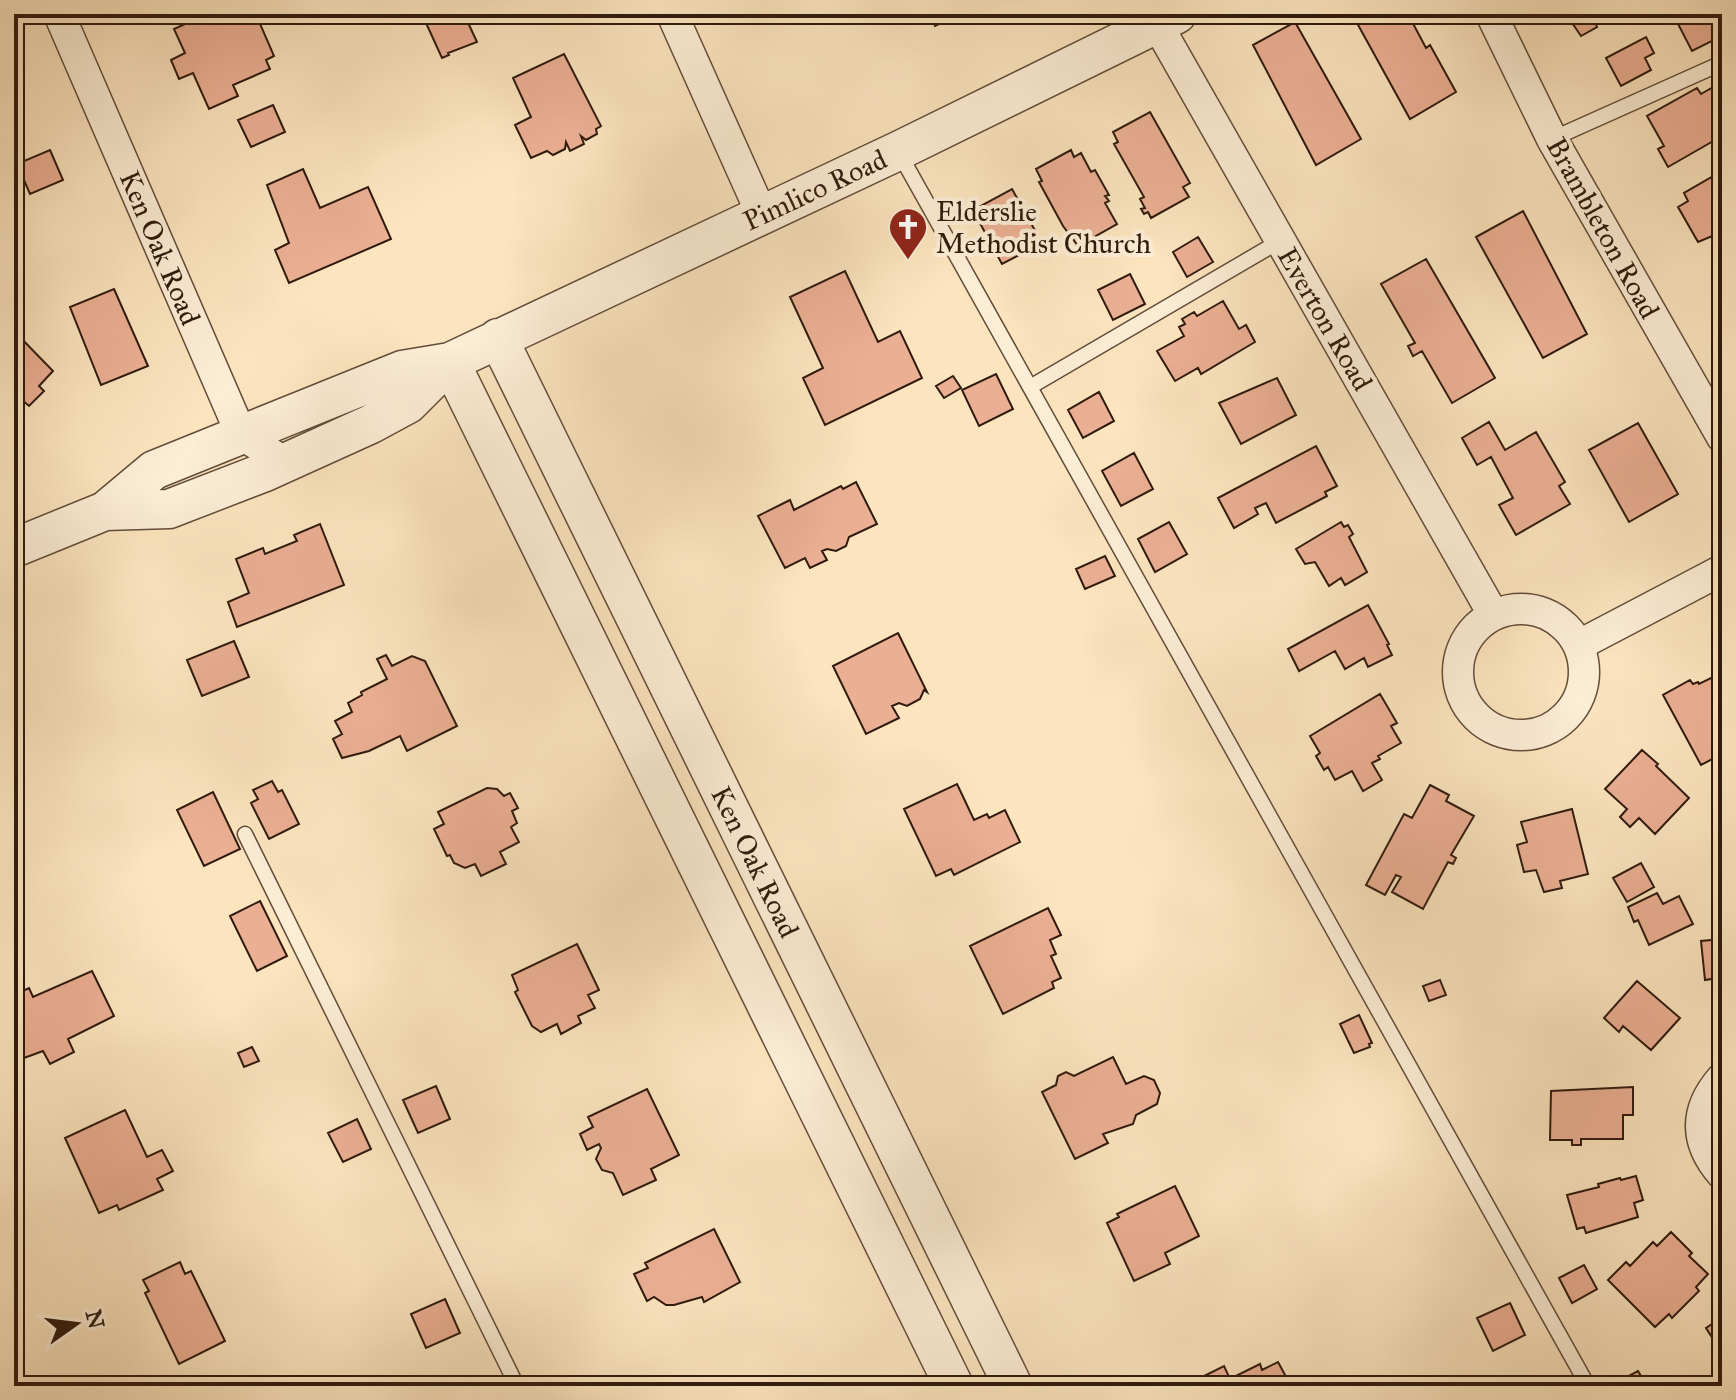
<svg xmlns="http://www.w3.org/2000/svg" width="1736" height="1400" font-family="'IM FELL Great Primer',serif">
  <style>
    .building { fill: #ebaf93; stroke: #2f1b0d; stroke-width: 2 }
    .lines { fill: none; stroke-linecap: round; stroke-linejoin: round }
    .service-casing { stroke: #624d39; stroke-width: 17 }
    .minor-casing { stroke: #624d39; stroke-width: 33 }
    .tertiary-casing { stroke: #624d39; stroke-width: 41 }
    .service { stroke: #fcedd5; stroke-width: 14 }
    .minor { stroke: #fcedd5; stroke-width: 30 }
    .tertiary { stroke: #fcedd5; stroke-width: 38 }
    .labels { text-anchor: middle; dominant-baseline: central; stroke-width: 8; stroke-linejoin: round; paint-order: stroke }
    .street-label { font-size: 28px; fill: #2f1b0d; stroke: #fcedd5 }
    .poi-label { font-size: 28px; fill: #2f1b0d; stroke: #fcedd5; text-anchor: start }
  </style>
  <rect width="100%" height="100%" fill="#fbe4be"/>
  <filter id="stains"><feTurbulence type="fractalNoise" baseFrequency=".0025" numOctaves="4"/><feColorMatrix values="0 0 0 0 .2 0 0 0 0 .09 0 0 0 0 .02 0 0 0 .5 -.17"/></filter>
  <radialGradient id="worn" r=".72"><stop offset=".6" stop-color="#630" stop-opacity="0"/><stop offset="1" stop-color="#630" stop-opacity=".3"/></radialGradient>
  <path class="building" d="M207 14H246L249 23 258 19 274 56 266 60 270 69 233 85 238 96 209 109 193 73 179 79 171 60 185 53 174 29Z
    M449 14H464L477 42 448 53 449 55 442 58 426 23Z
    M930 14H961L935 26Z
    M1352 14H1408L1426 48 1430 45 1456 92 1410 119Z
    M1566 14H1609L1595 22 1597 27 1581 36Z
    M1693 14H1716L1722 26V36L1692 51 1677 22Z
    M1295 22 1361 139 1316 165 1253 45Z
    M1646 37 1654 53 1645 58 1651 70 1621 86 1606 58Z
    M564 54 601 126 596 129 597 134 586 140 581 136 584 144 570 151 566 142 565 149 553 155 547 151 531 158 515 125 531 117 513 78Z
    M1722 82V136L1668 167 1658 149 1664 146 1647 116 1697 88 1701 94Z
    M273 105 285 132 251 147 238 120Z
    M1150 112 1190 183 1183 187 1189 197 1151 218 1148 212 1144 214 1141 209 1145 208 1140 199 1144 197 1114 144 1118 142 1113 132Z
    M50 150 63 180 30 194 17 164Z
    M1071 150 1074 157 1081 153 1091 172 1095 170 1109 195 1105 196 1109 201 1105 203 1117 224 1078 246 1063 226 1039 182 1042 181 1036 169Z
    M303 169 320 208 368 187 391 239 289 283 275 250 289 243 267 185Z
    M1722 171V232L1698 242 1678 207 1688 201 1684 193Z
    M1012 189 1037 234 1019 244 1023 253 1002 264 975 214 977 212 975 209Z
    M1523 211 1587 334 1543 358 1476 237Z
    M1198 237 1213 262 1187 277 1173 252Z
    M1426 259 1495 378 1452 403 1422 351 1413 356 1408 346 1415 343 1381 284Z
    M845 271 878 342 900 331 922 378 825 425 803 378 823 368 790 297Z
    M1130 274 1145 304 1113 320 1098 290Z
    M114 289 148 366 101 385 70 307Z
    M1223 301 1239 329 1246 325 1255 342 1201 374 1198 368 1175 381 1157 351 1184 336 1179 327 1185 324 1182 319 1194 312 1197 316Z
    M14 331 53 371 39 386 44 391 29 406 14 393Z
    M996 374 1013 409 979 426 962 390Z
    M953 376 961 388 944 398 936 386Z
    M1277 378 1296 415 1241 444 1219 403Z
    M1099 392 1114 421 1083 438 1068 410Z
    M1489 422 1505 450 1536 432 1565 482 1559 486 1570 504 1516 535 1499 505 1513 498 1491 457 1477 465 1462 438Z
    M1638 423 1678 494 1629 522 1589 450Z
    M1316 446 1337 486 1325 492 1327 496 1276 523 1266 503 1255 508 1258 514 1234 528 1218 498Z
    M1134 453 1153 489 1121 506 1102 471Z
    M856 482 877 524 849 537 846 546 836 551 827 549 822 551 827 560 810 568 805 558 785 568 758 516 790 500 794 510 841 486 843 489Z
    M1169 522 1187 554 1155 572 1138 539Z
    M1341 522 1344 527 1348 525 1353 534 1349 537 1367 572 1345 585 1341 578 1329 586 1315 562 1305 564 1296 549Z
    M320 524 344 585 237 627 228 602 249 593 236 559 263 548 265 554 297 541 294 535Z
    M1105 556 1115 576 1085 589 1076 569Z
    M1368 605 1389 644 1387 645 1392 655 1368 667 1364 658 1345 669 1335 651 1299 671 1288 649Z
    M898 633 927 692 924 690 920 699 907 706 899 703 892 706 899 718 866 734 833 666Z
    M234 641 249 677 202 696 187 660Z
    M386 655 392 666 412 656 425 661 457 726 407 751 400 736 369 751 342 758 333 739 342 734 335 721 352 712 348 703 362 695 361 692 387 679 377 659Z
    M1715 676 1722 689V754L1701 765 1663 695 1690 680 1693 684 1698 682 1699 684Z
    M1380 694 1397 723 1391 726 1401 743 1378 756 1380 759 1372 763 1382 780 1363 791 1352 771 1335 780 1328 767 1324 770 1316 756 1320 753 1310 736Z
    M1642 750 1658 764 1656 766 1689 798 1655 834 1639 818 1630 827 1620 817 1627 809 1605 789Z
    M272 781 278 792 282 790 299 824 269 839 251 803 258 799 253 790Z
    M957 784 974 820 987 814 989 818 1005 810 1020 842 954 875 951 869 936 876 904 809Z
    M1430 785 1449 795 1446 801 1474 816 1451 855 1456 858 1453 864 1448 862 1423 909 1392 892 1401 877 1396 875 1385 895 1366 885 1404 814 1412 818Z
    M487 788 497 789 504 796 510 793 518 808 512 811 517 823 511 827 519 842 500 852 506 864 481 876 475 864 465 868 454 863 450 855 447 856 434 829 444 824 438 812Z
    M213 792 240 849 204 866 177 810Z
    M1572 809 1588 874 1560 881 1562 888 1544 892 1536 870 1524 872 1517 845 1527 842 1521 822Z
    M1641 863 1654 887 1627 902 1613 878Z
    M1657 893 1663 904 1679 896 1693 924 1649 945 1638 920 1634 922 1628 907Z
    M260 901 287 956 257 971 230 916Z
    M1048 908 1061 935 1050 940 1056 954 1051 956 1061 978 1052 982 1054 988 1003 1014 970 946Z
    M1722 939V994H1720L1718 978 1705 980 1701 941Z
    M577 944 599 990 588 995 595 1008 578 1016 581 1023 561 1034 557 1024 541 1032 532 1026 515 992 518 990 512 975Z
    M92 971 114 1016 68 1039 74 1052 50 1064 43 1051 24 1058 14 1039V995L29 988 33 997Z
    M1440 980 1446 995 1429 1001 1423 986Z
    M1637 981 1680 1018 1651 1050 1623 1026 1619 1032 1604 1018Z
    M1359 1015 1372 1043 1369 1044 1370 1047 1354 1053 1340 1024Z
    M252 1047 259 1061 244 1067 238 1053Z
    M1113 1057 1126 1084 1144 1076 1154 1080 1160 1093 1157 1104 1136 1115 1133 1124 1103 1134 1108 1143 1075 1159 1042 1092 1056 1085 1058 1076 1066 1072 1074 1076Z
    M436 1086 450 1119 418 1133 403 1100Z
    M1633 1087V1115H1623V1139H1581V1145H1572V1140H1550L1551 1091Z
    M647 1089 679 1155 651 1169 656 1180 623 1195 613 1173 602 1170 596 1159 601 1148 599 1144 587 1150 580 1134 593 1127 588 1117Z
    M125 1110 147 1157 162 1150 173 1171 157 1179 163 1190 119 1210 117 1205 99 1213 65 1138Z
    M357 1119 371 1149 343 1162 328 1133Z
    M1636 1176 1643 1200 1634 1203 1638 1217 1586 1233 1584 1227 1577 1229 1567 1195 1599 1187 1598 1184 1620 1178 1621 1180Z
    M1175 1186 1199 1236 1165 1253 1170 1264 1134 1281 1107 1223 1119 1217 1117 1214Z
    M714 1229 740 1282 704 1302 702 1297 674 1305H666L654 1297 647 1301 634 1274 648 1268 645 1263Z
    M1671 1232 1692 1253 1689 1256 1708 1274 1696 1287 1699 1291 1672 1318 1669 1314 1655 1327 1608 1280 1626 1262 1630 1266 1653 1242 1657 1246Z
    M180 1262 185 1274 191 1271 225 1341 179 1364 145 1293 149 1291 143 1280Z
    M1584 1265 1597 1289 1572 1303 1559 1278Z
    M445 1299 460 1333 426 1348 411 1314Z
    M1510 1303 1525 1335 1493 1351 1477 1318Z
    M1722 1313V1353L1706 1328 1718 1320 1716 1317Z
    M1278 1362 1291 1386 1186 1385 1224 1366 1230 1379 1260 1364 1262 1370Z
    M1638 1371 1647 1386H1610Z
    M789 1378 793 1386H773Z"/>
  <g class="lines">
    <defs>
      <path id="service" d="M1552 139 1722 63
        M898 151 1588 1386
        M1030 387 1280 241
        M245 834 517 1386"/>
      <path id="minor" d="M59 14 241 434 284 462
        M672 14 762 215
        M1491 14 1552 139 1722 437
        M1157 24 1493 614
        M1458 672a63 63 0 1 1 126 0a63 63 0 1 1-126 0Z
        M1579 645 1722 570
        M1722 1078C1694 1110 1694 1142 1722 1174"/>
      <path id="tertiary" d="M498 338 1013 1386
        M450 362 954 1386
        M105 511 169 509 265 472 371 424 408 404 450 362
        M14 548 105 511 154 470 402 370 450 362 898 151 1177 14"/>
    </defs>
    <use href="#service" class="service-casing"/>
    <use href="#minor" class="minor-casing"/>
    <use href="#tertiary" class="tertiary-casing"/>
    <use href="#service" class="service"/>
    <use href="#minor" class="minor"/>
    <use href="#tertiary" class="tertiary"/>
  </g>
  <defs>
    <symbol id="church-pin" viewBox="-11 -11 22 30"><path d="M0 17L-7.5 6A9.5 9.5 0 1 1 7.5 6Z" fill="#8f2418" stroke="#fcedd5"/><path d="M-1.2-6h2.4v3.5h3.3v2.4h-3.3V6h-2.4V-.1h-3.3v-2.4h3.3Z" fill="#fff"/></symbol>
  </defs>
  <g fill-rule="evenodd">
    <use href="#church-pin" x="886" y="205" width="44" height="60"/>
  </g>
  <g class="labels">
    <g class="street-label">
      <text transform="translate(815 190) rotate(-25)">Pimlico Road</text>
      <text transform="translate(1603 228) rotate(61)">Brambleton Road</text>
      <text transform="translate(160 248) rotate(67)">Ken Oak Road</text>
      <text transform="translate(1325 319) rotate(60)">Everton Road</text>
      <text transform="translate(755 862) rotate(64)">Ken Oak Road</text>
    </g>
    <g class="poi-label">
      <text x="936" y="211">Elderslie<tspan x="936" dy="32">Methodist Church</tspan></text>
    </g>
  </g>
  <rect width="1736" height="1400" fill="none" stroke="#fbe4be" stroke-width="48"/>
  <rect x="16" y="16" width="1704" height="1368" fill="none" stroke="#2f1b0d" stroke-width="4"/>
  <rect x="24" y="24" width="1688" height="1352" fill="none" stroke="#2f1b0d" stroke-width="2"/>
  <g transform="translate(76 1324) rotate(76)" stroke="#fcedd5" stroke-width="6" paint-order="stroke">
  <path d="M0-6L14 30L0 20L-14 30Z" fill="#2f1b0d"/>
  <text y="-12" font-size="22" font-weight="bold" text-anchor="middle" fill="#2f1b0d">N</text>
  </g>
  <rect width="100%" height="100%" filter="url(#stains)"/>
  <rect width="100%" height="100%" fill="url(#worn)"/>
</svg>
